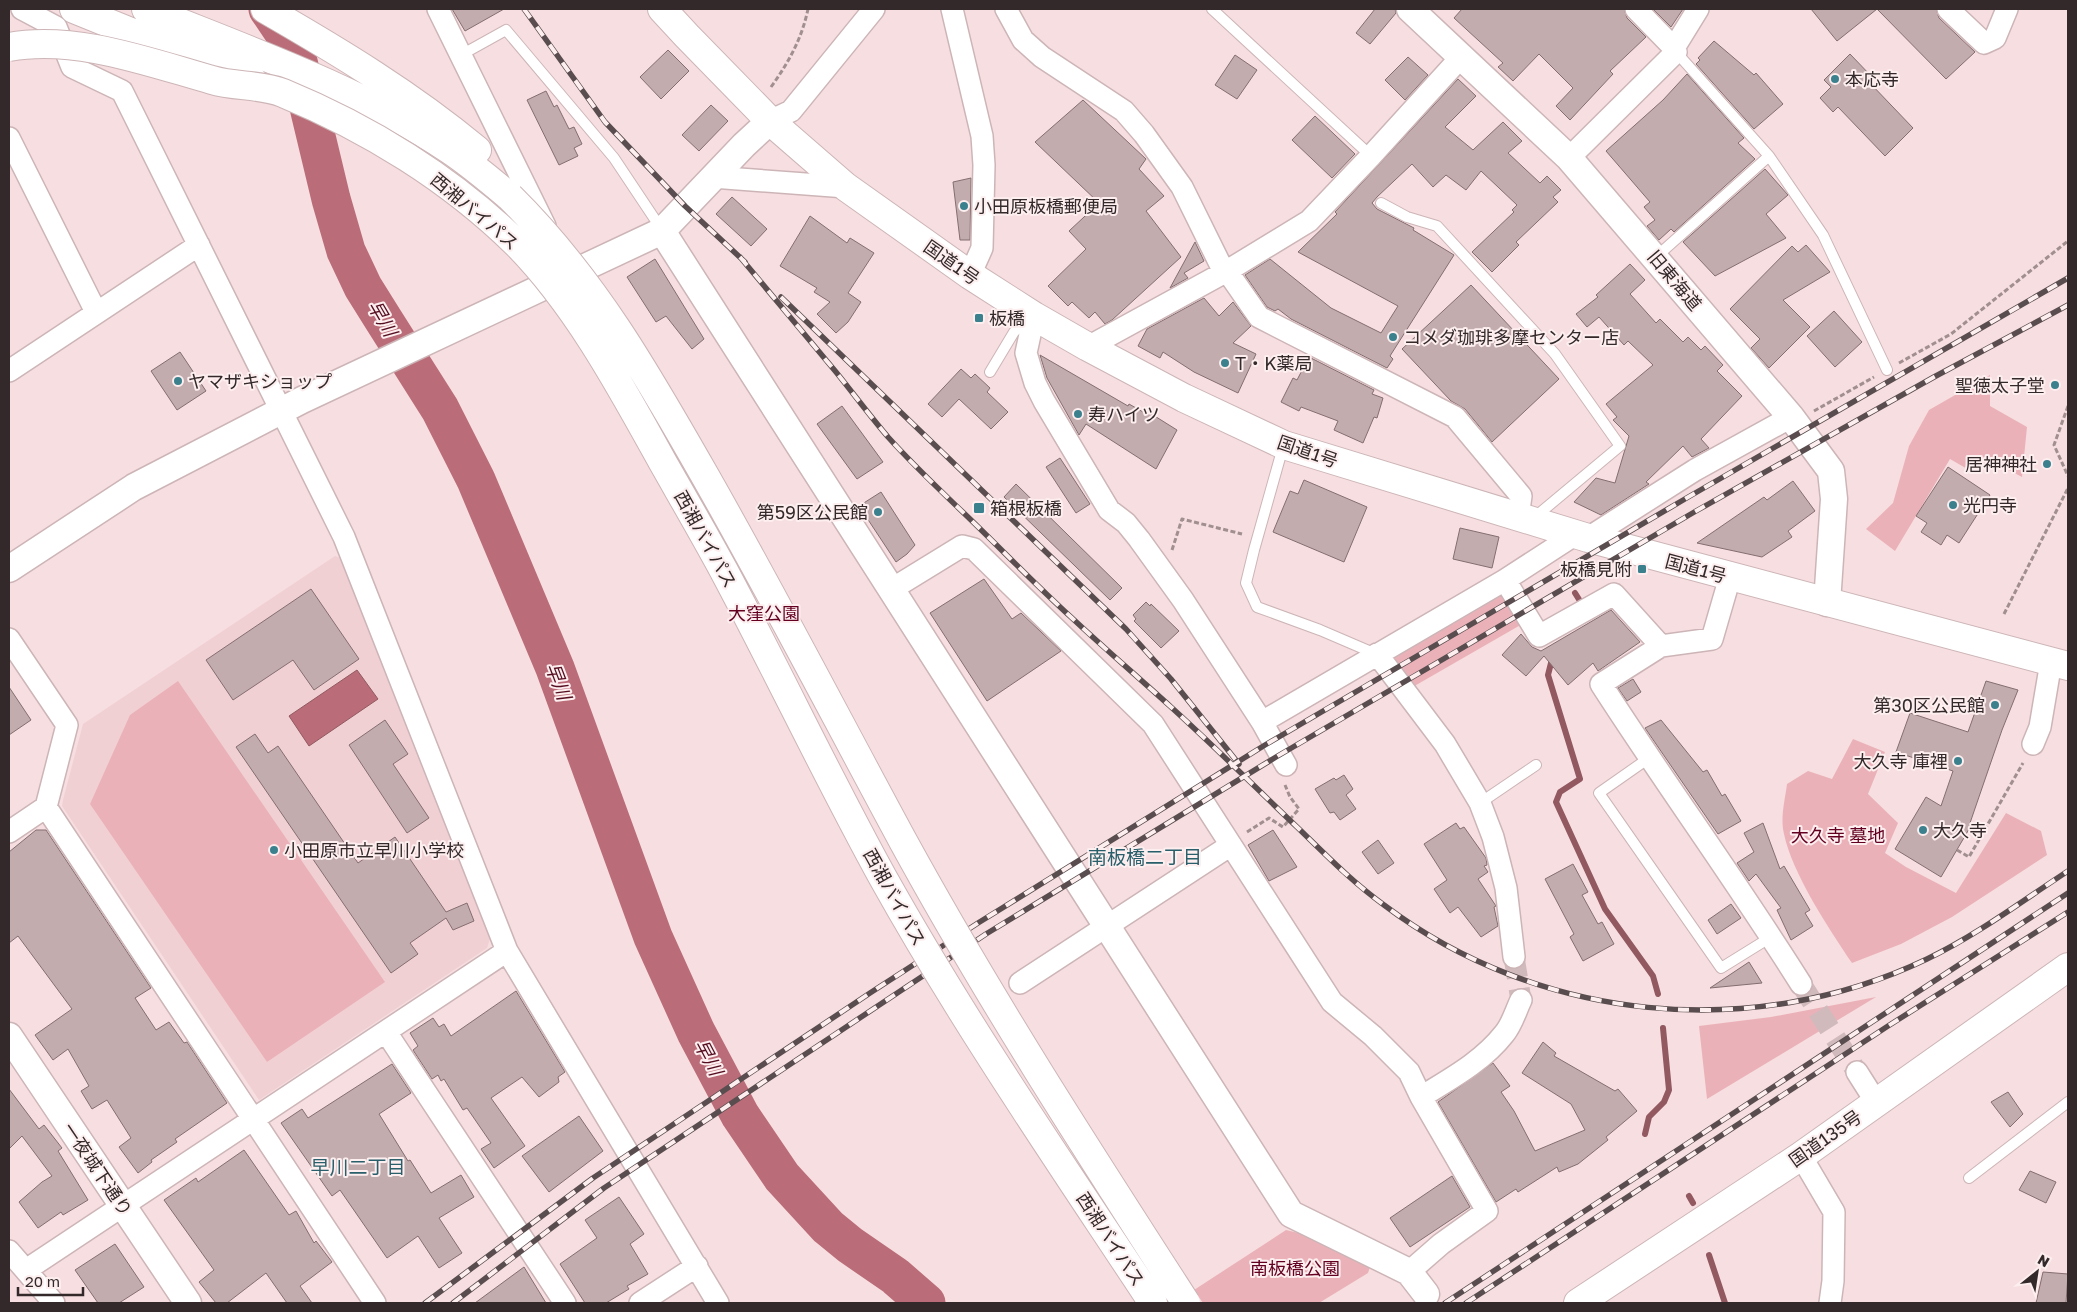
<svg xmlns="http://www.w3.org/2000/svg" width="2077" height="1312" font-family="'Golos Text','Noto Sans JP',sans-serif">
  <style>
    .built { fill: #f1d0d4 }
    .green { fill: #eab2b8 }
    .water { fill: #ba6d78; stroke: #925961 }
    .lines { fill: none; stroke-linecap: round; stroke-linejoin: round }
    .stream { stroke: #925961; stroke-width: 6 }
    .river { stroke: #ba6d78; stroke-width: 39 }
    .building { fill: #c3acae; stroke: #846e70 }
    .minor-tunnel { stroke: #d0babc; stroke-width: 21; stroke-dasharray: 21 11; stroke-linecap: butt }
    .service-casing { stroke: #cdb5b7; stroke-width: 12 }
    .minor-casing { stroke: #cdb5b7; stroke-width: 24 }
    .tertiary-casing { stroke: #cdb5b7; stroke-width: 29 }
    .trunk-casing { stroke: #cdb5b7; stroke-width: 30 }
    .motorway-casing { stroke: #cdb5b7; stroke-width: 30 }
    .path { stroke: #a18f90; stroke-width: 3; stroke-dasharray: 5 2.5; stroke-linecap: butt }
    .service { stroke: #fff; stroke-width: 10 }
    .minor { stroke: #fff; stroke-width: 21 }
    .tertiary { stroke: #fff; stroke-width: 26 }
    .trunk { stroke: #fff; stroke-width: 28 }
    .motorway { stroke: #fff; stroke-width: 28 }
    .rail-casing { stroke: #5a4d4f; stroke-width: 5.5 }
    .rail { stroke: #fdeeef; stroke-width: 4; stroke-dasharray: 11; stroke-linecap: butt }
    .motorway-bridge-casing { stroke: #cdb5b7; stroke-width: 30; stroke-linecap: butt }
    .motorway-bridge { stroke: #fff; stroke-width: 28 }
    .poi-dot { fill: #3b808d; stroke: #fdeeef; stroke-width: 2 }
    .labels { text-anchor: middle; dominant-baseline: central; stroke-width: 4; stroke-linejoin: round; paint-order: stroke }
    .poi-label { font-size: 18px; fill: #33292a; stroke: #fdeeef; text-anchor: start }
    .street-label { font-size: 18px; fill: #33292a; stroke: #fdeeef }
    .park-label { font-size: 18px; fill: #630021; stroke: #fdeeef }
    .water-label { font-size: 19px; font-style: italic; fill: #550d20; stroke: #fdeeef }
    .neighbourhood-label { font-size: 19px; fill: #285f6a; stroke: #fdeeef }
  </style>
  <rect width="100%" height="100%" fill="#f7dee0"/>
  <path class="built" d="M335 556 344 559 490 939 487 948 259 1100 62 806 63 800 83 724Z"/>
  <path class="green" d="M1990 375V406L2027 427 2022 477 1988 459 1976 474 1950 459 1895 551 1866 529 1893 503 1909 446 1929 410Z
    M1502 589 1524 623 1411 688 1386 657Z
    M178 681 385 982 267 1062 90 804 130 715Z
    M1853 739 1885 752 1868 794 1898 823 1885 853 1906 867 1956 893 2006 813 2041 831 2047 855 1952 917 1901 944 1852 963C1829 929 1792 873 1784 834 1780 818 1785 800 1787 784L1808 771 1832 779Z
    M1876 997 1707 1099 1699 1026 1771 1017Z
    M1286 1230 1307 1235 1371 1264 1368 1273 1319 1303H1203L1194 1290Z"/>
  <path class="water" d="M357 670 378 699 309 746 289 716Z"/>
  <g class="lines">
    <path class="stream" d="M1575 593 1580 601
      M1557 658 1551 663 1548 675 1580 779 1560 792 1556 802 1605 909 1653 976 1658 994
      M1645 1134 1649 1117 1664 1102 1669 1090 1663 1028
      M1689 1196 1693 1203
      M1709 1255 1725 1303"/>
    <path class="river" d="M268 9 295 49 331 199 346 251 363 287 383 319 440 409 476 480 555 668 653 937 696 1032 740 1115 782 1177 828 1227 850 1245 895 1276 926 1303"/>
  </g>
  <path class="building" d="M452 9H504L465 31Z
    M1375 9H1395L1396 13 1370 44 1356 33Z
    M1462 9H1624L1627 18 1646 37 1610 71 1613 74 1570 120 1556 106 1573 88 1539 54 1513 81 1498 67 1503 63 1454 18Z
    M1653 9H1683L1671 27Z
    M1811 9H1936L1939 18 1975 52 1946 79 1877 9 1837 41Z
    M1714 41 1754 75 1756 73 1783 104 1754 129 1696 64 1700 60 1698 58Z
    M668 50 689 71 661 99 640 77Z
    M1850 54 1873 78 1869 82 1913 128 1885 156 1838 107 1833 112 1820 98 1831 87 1824 80Z
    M1235 55 1257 70 1237 99 1215 85Z
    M1408 57 1428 75 1405 100 1385 80Z
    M1687 74 1744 138 1738 143 1755 159 1674 232 1671 229 1659 240 1647 226 1655 220 1644 207 1650 202 1606 151 1663 100Z
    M1458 79 1476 96 1445 127 1473 150 1503 122 1522 141 1508 153 1540 183 1547 176 1561 190 1553 197 1558 202 1516 242 1519 245 1492 272 1472 252 1514 212 1512 210 1517 205 1481 171 1466 190 1446 175 1433 187 1412 164 1377 197 1372 203 1377 209 1414 228 1413 230 1454 255 1390 356 1393 359 1387 368 1291 319 1278 309 1275 311 1267 307 1245 275 1270 259 1331 308 1381 333 1398 306 1298 252 1337 214 1335 212Z
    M546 91 554 107 557 105 569 129 574 127 582 144 574 148 578 156 559 165 527 100Z
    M1083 100 1146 159 1139 169 1164 196 1146 211 1181 257 1112 320 1105 324 1095 312 1089 318 1072 302 1068 306 1048 286 1086 249 1069 231 1099 203 1035 142Z
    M711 105 728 121 699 151 682 135Z
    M1315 116 1355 154 1332 178 1292 140Z
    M1765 169 1788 195 1766 214 1786 238 1715 276 1683 242Z
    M971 178 970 240H960L953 182Z
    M732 197 767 229 751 246 716 214Z
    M810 216 847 243 850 238 874 253 848 293 861 302 848 322 836 333 817 314 830 302 814 292 817 288 780 266Z
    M1195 242 1204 261 1184 273 1188 278 1170 288Z
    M1806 245 1830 272 1783 300 1810 327 1769 368 1751 348 1760 339 1730 309 1792 246 1798 252Z
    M655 259 704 339 692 349 666 316 656 322 627 277Z
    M1630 264 1645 280 1630 294 1656 323 1660 319 1683 342 1688 337 1701 350 1705 346 1723 365 1717 371 1742 396 1701 439 1709 448 1692 457 1683 446 1646 482 1649 484 1601 515 1574 502 1596 478 1615 483 1629 436 1613 420 1617 417 1606 404 1653 365 1628 341 1624 345 1599 317 1587 327 1576 314 1598 297 1596 295Z
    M1471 285 1559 379 1492 442 1465 409 1451 401 1402 349Z
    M1204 298 1219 316 1233 302 1251 326 1233 343 1256 354 1238 393 1194 372 1163 352 1160 358 1138 346 1147 329Z
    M1834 311 1862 342 1835 367 1807 336Z
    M180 352 206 391 177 410 151 371Z
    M1040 355 1128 406 1129 404 1143 412 1145 410 1177 430 1156 469 1086 424 1079 435 1047 378Z
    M1309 357 1374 390 1372 394 1383 398 1377 418 1374 417 1363 443 1334 430 1338 421 1301 407 1299 411 1281 402 1293 378 1297 380Z
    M961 369 971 378 975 374 990 388 987 392 1008 412 991 429 959 399 942 417 928 404Z
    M842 406 883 462 857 479 817 424Z
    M1060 458 1090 504 1076 513 1046 467Z
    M1948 467 1990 495 1959 543 1947 535 1941 545 1921 532 1927 523 1916 516Z
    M1304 480 1367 507 1344 562 1273 532 1290 491 1298 494Z
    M1793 481 1815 511 1788 531 1792 537 1762 557 1697 543 1764 497 1767 500Z
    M1016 484 1122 588 1110 600 1004 497Z
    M881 492 915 545 907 554 896 562 859 506Z
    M1460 528 1499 537 1492 568 1453 559Z
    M984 579 1012 619 1021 613 1061 651 987 701 930 613Z
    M311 589 359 659 314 690 293 660 233 700 206 660Z
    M1146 602 1150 606 1151 604 1179 631 1161 648 1134 621 1136 619 1133 615Z
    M1611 610 1640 642 1598 671 1593 663 1568 685 1544 656 1526 676 1502 655 1521 634 1532 647 1541 651Z
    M1633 679 1641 692 1627 701 1618 688Z
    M1986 681 2018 690 2002 730 1970 823 1972 824 1941 877 1895 849 1926 797 1941 806 1953 771 1896 752 1910 713 1968 732Z
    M9 687 31 720 9 735Z
    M385 720 408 754 393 764 429 818 407 833 349 745Z
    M1661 720 1703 772 1707 770 1722 796 1725 794 1741 821 1718 834 1645 728Z
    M255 734 268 753 278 746 358 863 395 837 446 912 467 903 474 921 453 930 446 918 410 943 418 954 391 973 236 747Z
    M1344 775 1353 789 1346 795 1356 809 1340 820 1334 812 1330 813 1315 789 1334 778 1336 780Z
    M1456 823 1460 829 1464 827 1486 858 1487 865 1484 866 1488 872 1478 879 1496 906 1494 907 1498 926 1481 937 1458 907 1450 913 1434 889 1447 880 1424 844Z
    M1763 823 1780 869 1784 866 1810 910 1805 913 1813 926 1791 940 1777 910 1781 908 1756 874 1749 881 1737 863 1754 852 1744 833Z
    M36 830H46L151 988 135 998 156 1030 169 1022 184 1043 187 1042 227 1103 175 1139 177 1142 151 1160 152 1162 138 1173 119 1147 131 1138 107 1100 92 1109 81 1091 89 1086 68 1049 53 1060 35 1035 72 1009 18 936 9 943V852Z
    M1273 830 1297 867 1269 881 1248 845Z
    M1378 840 1394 863 1378 874 1362 852Z
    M1573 864 1588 892 1582 895 1598 924 1602 922 1614 944 1583 961 1570 937 1574 934 1545 879Z
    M1731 904 1741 918 1717 934 1708 920Z
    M1749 962 1762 983 1710 988Z
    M516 991 565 1072 558 1077 559 1082 539 1097 522 1077 491 1098 525 1146 494 1168 481 1149 491 1143 467 1108 463 1110 444 1079 441 1081 438 1075 432 1079 413 1050 418 1046 410 1033 433 1018 439 1027 444 1024 451 1036Z
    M1543 1042 1556 1053 1554 1056 1615 1091 1618 1089 1637 1111 1606 1137 1608 1140 1578 1164 1559 1172 1557 1167 1518 1192 1516 1189 1496 1202 1438 1102 1493 1063 1510 1086 1501 1092 1514 1111 1535 1151 1585 1130 1571 1104 1522 1073Z
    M392 1064 411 1093 379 1114 408 1161 410 1160 431 1193 461 1175 474 1197 439 1218 462 1253 439 1268 418 1236 387 1258 340 1190 332 1196 281 1123 302 1109 308 1118Z
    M9 1089 39 1129 44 1125 62 1148 58 1151 88 1200 63 1215 61 1212 38 1228 19 1202 42 1182 52 1176 22 1136 9 1149Z
    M2008 1092 2023 1114 2010 1127 1991 1102Z
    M579 1116 603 1151 549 1192 522 1156Z
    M244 1150 289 1215 296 1211 314 1243 316 1241 332 1262 300 1286 312 1303H287L266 1273 227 1303H216L199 1282 214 1270 164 1200 196 1178 198 1182Z
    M2030 1171 2056 1182 2046 1203 2019 1190Z
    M1452 1176 1470 1207 1410 1247 1390 1218Z
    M619 1197 644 1234 630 1244 648 1274 627 1286 629 1289 606 1303H585L560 1264 597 1238 585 1220Z
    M115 1244 144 1287 119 1303H98L75 1270Z
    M524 1267 546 1303H475Z
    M2043 1272 2068 1274 2066 1303H2036Z"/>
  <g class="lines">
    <path class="minor-tunnel" d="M1514 957 1521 1000
      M1801 984 1857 1072"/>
    <defs>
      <path id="service" d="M1212 9 1371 156
        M1676 52 1769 156 1823 235 1887 370
        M461 55 506 30 614 158 662 230
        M1381 203 1407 217 1437 226 1555 354 1620 446 1535 517
        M1656 257 1769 156
        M990 372 1014 332 1031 318
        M1283 447 1254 550 1246 583 1257 607 1320 630 1376 654
        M1649 758 1599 793 1721 968 1771 937
        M1480 803 1536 765
        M1969 1178 2068 1102"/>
      <path id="minor" d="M22 9 56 27 72 67 122 91 344 537 507 951 718 1303
        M438 9 545 226
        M952 9 982 136 984 165 982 248 970 275
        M1006 9 1023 40 1042 57 1124 111 1144 134 1182 187 1224 272
        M1636 9 1674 48
        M1948 9 1984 43 1995 38 2007 9
        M770 121 791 111 874 9
        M9 138 96 312
        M1569 158 1676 52 1674 48 1698 9
        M712 177 846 187
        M1227 271 1259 317 1455 417 1521 496 1518 517
        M1034 316 1026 353 1035 383 1044 401 1109 510 1126 523 1139 539 1183 600 1262 722 1505 580 1576 534
        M1088 347 1227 271 1309 221 1371 156 1462 56
        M9 371 199 245
        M1588 538 1695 470 1791 417
        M1730 577 1712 639 1661 646 1601 684C1666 785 1737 882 1801 984
        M1505 580 1539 636 1614 594 1661 646
        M892 589 962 546 974 549 1153 724 1332 1002 1373 1036 1409 1072 1421 1097 1487 1211 1441 1244 1409 1272
        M9 639 67 725 46 807 9 832
        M1377 654 1445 744 1480 803 1493 837 1506 888 1514 957
        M1262 722 1286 765
        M2033 744 2040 727 2051 662
        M46 807 375 1303
        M1020 983 1231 845
        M386 1032 565 1303
        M1857 1072 1876 1102
        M1421 1097C1450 1079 1482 1062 1504 1034 1512 1025 1516 1010 1521 1000
        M1801 1156 1834 1212 1833 1281 1830 1303
        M9 1251 54 1303
        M26 1270 507 951
        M640 1303 697 1266"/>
      <path id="tertiary" d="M1410 9 1569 158 1791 417 1831 471 1834 499 1827 603
        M662 231 1291 1214 1409 1272 1426 1294
        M9 569 134 487 302 400 662 231 744 145 770 121
        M9 1036 188 1303"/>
      <path id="trunk" d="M662 9 687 36 770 121 846 187 970 275 1034 316 1088 347 1184 398 1284 445 1588 538 2068 666
        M1578 1303 1801 1156 2068 967"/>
      <path id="motorway" d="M74 9 254 82
        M146 9C247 50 360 89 450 150 471 164 491 181 510 197
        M265 9C338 51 411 95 477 150"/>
    </defs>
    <use href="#service" class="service-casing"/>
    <use href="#minor" class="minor-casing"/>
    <use href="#tertiary" class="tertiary-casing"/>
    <use href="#trunk" class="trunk-casing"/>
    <use href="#motorway" class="motorway-casing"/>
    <path class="path" d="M771 87C789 62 802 38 808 9
      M1899 363 1951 334 2068 241
      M2068 406 2054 445 2068 476
      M1814 411 1874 377
      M1172 550 1182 519 1242 534
      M2004 614 2068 488
      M1247 832 1269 818 1283 827 1299 809 1290 797 1285 785
      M1957 850 1969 857 2023 763"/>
    <use href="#service" class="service"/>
    <use href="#minor" class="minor"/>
    <use href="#tertiary" class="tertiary"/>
    <use href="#trunk" class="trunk"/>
    <use href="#motorway" class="motorway"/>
    <defs>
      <path id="rail" d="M524 9 605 122 685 206 745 262
        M740 257C772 295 804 334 836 372 853 393 870 416 888 437 914 466 942 492 970 519 1004 552 1037 586 1072 618 1104 648 1138 677 1171 707 1214 746 1255 787 1297 827 1325 854 1352 882 1384 905 1539 1022 1752 1043 1927 959 1977 935 2022 901 2068 871
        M781 297 1126 629 1171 679 1239 764
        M425 1303 593 1178 870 993 978 923 1265 745 1690 496 2068 278
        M453 1303 604 1188 986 934 1276 757 1696 511 1934 377 2068 305
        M1445 1303 2068 893
        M1466 1303 1888 1026 2068 912"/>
    </defs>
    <use href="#rail" class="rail-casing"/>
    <use href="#rail" class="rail"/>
    <defs>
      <path id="motorway-bridge" d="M9 47C76 35 148 62 212 80 235 87 261 84 283 93 368 128 451 179 517 244 577 305 621 387 662 461 683 498 704 534 724 571 778 672 827 776 882 876 964 1023 1060 1162 1153 1303
        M510 197C593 279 647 374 704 474 773 595 837 719 903 841 990 1000 1088 1151 1186 1303"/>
    </defs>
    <use href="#motorway-bridge" class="motorway-bridge-casing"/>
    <use href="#motorway-bridge" class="motorway-bridge"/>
  </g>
  <g class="poi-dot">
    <circle cx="1835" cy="79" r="5"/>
    <circle cx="964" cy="206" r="5"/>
    <rect x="974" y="313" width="10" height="10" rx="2.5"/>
    <circle cx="1393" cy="337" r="5"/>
    <circle cx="1225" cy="363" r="5"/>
    <circle cx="178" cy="381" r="5"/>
    <circle cx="2055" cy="385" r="5"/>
    <circle cx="1078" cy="414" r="5"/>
    <circle cx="2047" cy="464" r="5"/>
    <circle cx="1953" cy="505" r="5"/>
    <rect x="973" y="502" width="12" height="12" rx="2.5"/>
    <circle cx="878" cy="512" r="5"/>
    <rect x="1637" y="564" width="10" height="10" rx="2.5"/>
    <circle cx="1995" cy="705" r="5"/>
    <circle cx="1958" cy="761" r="5"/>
    <circle cx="1923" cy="830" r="5"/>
    <circle cx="274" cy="850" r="5"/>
  </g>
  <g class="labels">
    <g class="poi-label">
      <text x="1845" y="79">本応寺</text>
      <text x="974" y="206">小田原板橋郵便局</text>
      <text x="989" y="318">板橋</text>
      <text x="1403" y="337">コメダ珈琲多摩センター店</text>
      <text x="1235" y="363">T・K薬局</text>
      <text x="188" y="381">ヤマザキショップ</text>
      <text x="2045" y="385" text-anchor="end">聖徳太子堂</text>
      <text x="1088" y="414">寿ハイツ</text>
      <text x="2037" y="464" text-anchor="end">居神神社</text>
      <text x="1963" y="505">光円寺</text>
      <text x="990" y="508">箱根板橋</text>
      <text x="868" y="512" text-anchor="end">第59区公民館</text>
      <text x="1632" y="569" text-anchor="end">板橋見附</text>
      <text x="1985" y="705" text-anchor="end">第30区公民館</text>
      <text x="1948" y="761" text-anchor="end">大久寺 庫裡</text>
      <text x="1933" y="830">大久寺</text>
      <text x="284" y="850">小田原市立早川小学校</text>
    </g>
    <g class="street-label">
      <text transform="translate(475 211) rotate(40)">西湘バイパス</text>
      <text transform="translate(952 262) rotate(35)">国道1号</text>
      <text transform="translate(1675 280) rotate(50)">旧東海道</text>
      <text transform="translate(1308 451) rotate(19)">国道1号</text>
      <text transform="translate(706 539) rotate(61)">西湘バイパス</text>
      <text transform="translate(1696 568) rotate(15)">国道1号</text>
      <text transform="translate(895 897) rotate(61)">西湘バイパス</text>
      <text transform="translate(1825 1138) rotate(-35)">国道135号</text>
      <text transform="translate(98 1169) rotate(56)">一夜城下通り</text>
      <text transform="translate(1111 1239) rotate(57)">西湘バイパス</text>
    </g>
    <g class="park-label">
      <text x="764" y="613">大窪公園</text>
      <text x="1838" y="835">大久寺 墓地</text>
      <text x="1295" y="1268">南板橋公園</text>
    </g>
    <g class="water-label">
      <text transform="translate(383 318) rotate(60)">早川</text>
      <text transform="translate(559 681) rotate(69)">早川</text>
      <text transform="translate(709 1057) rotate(62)">早川</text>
    </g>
    <g class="neighbourhood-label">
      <text x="1145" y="856">南板橋二丁目</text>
      <text x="358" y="1166">早川二丁目</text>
    </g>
  </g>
  <rect width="2077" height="1312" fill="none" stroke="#33292a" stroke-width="20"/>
  <g transform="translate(2037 1272) rotate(30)" stroke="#fdeeef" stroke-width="4" paint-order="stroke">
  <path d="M0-4L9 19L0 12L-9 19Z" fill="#33292a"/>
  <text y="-8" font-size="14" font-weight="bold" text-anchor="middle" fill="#33292a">N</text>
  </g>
  <path d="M18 1287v8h65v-8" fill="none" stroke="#33292a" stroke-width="2.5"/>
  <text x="25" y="1287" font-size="15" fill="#33292a" stroke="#fdeeef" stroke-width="4" paint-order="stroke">20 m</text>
</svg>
